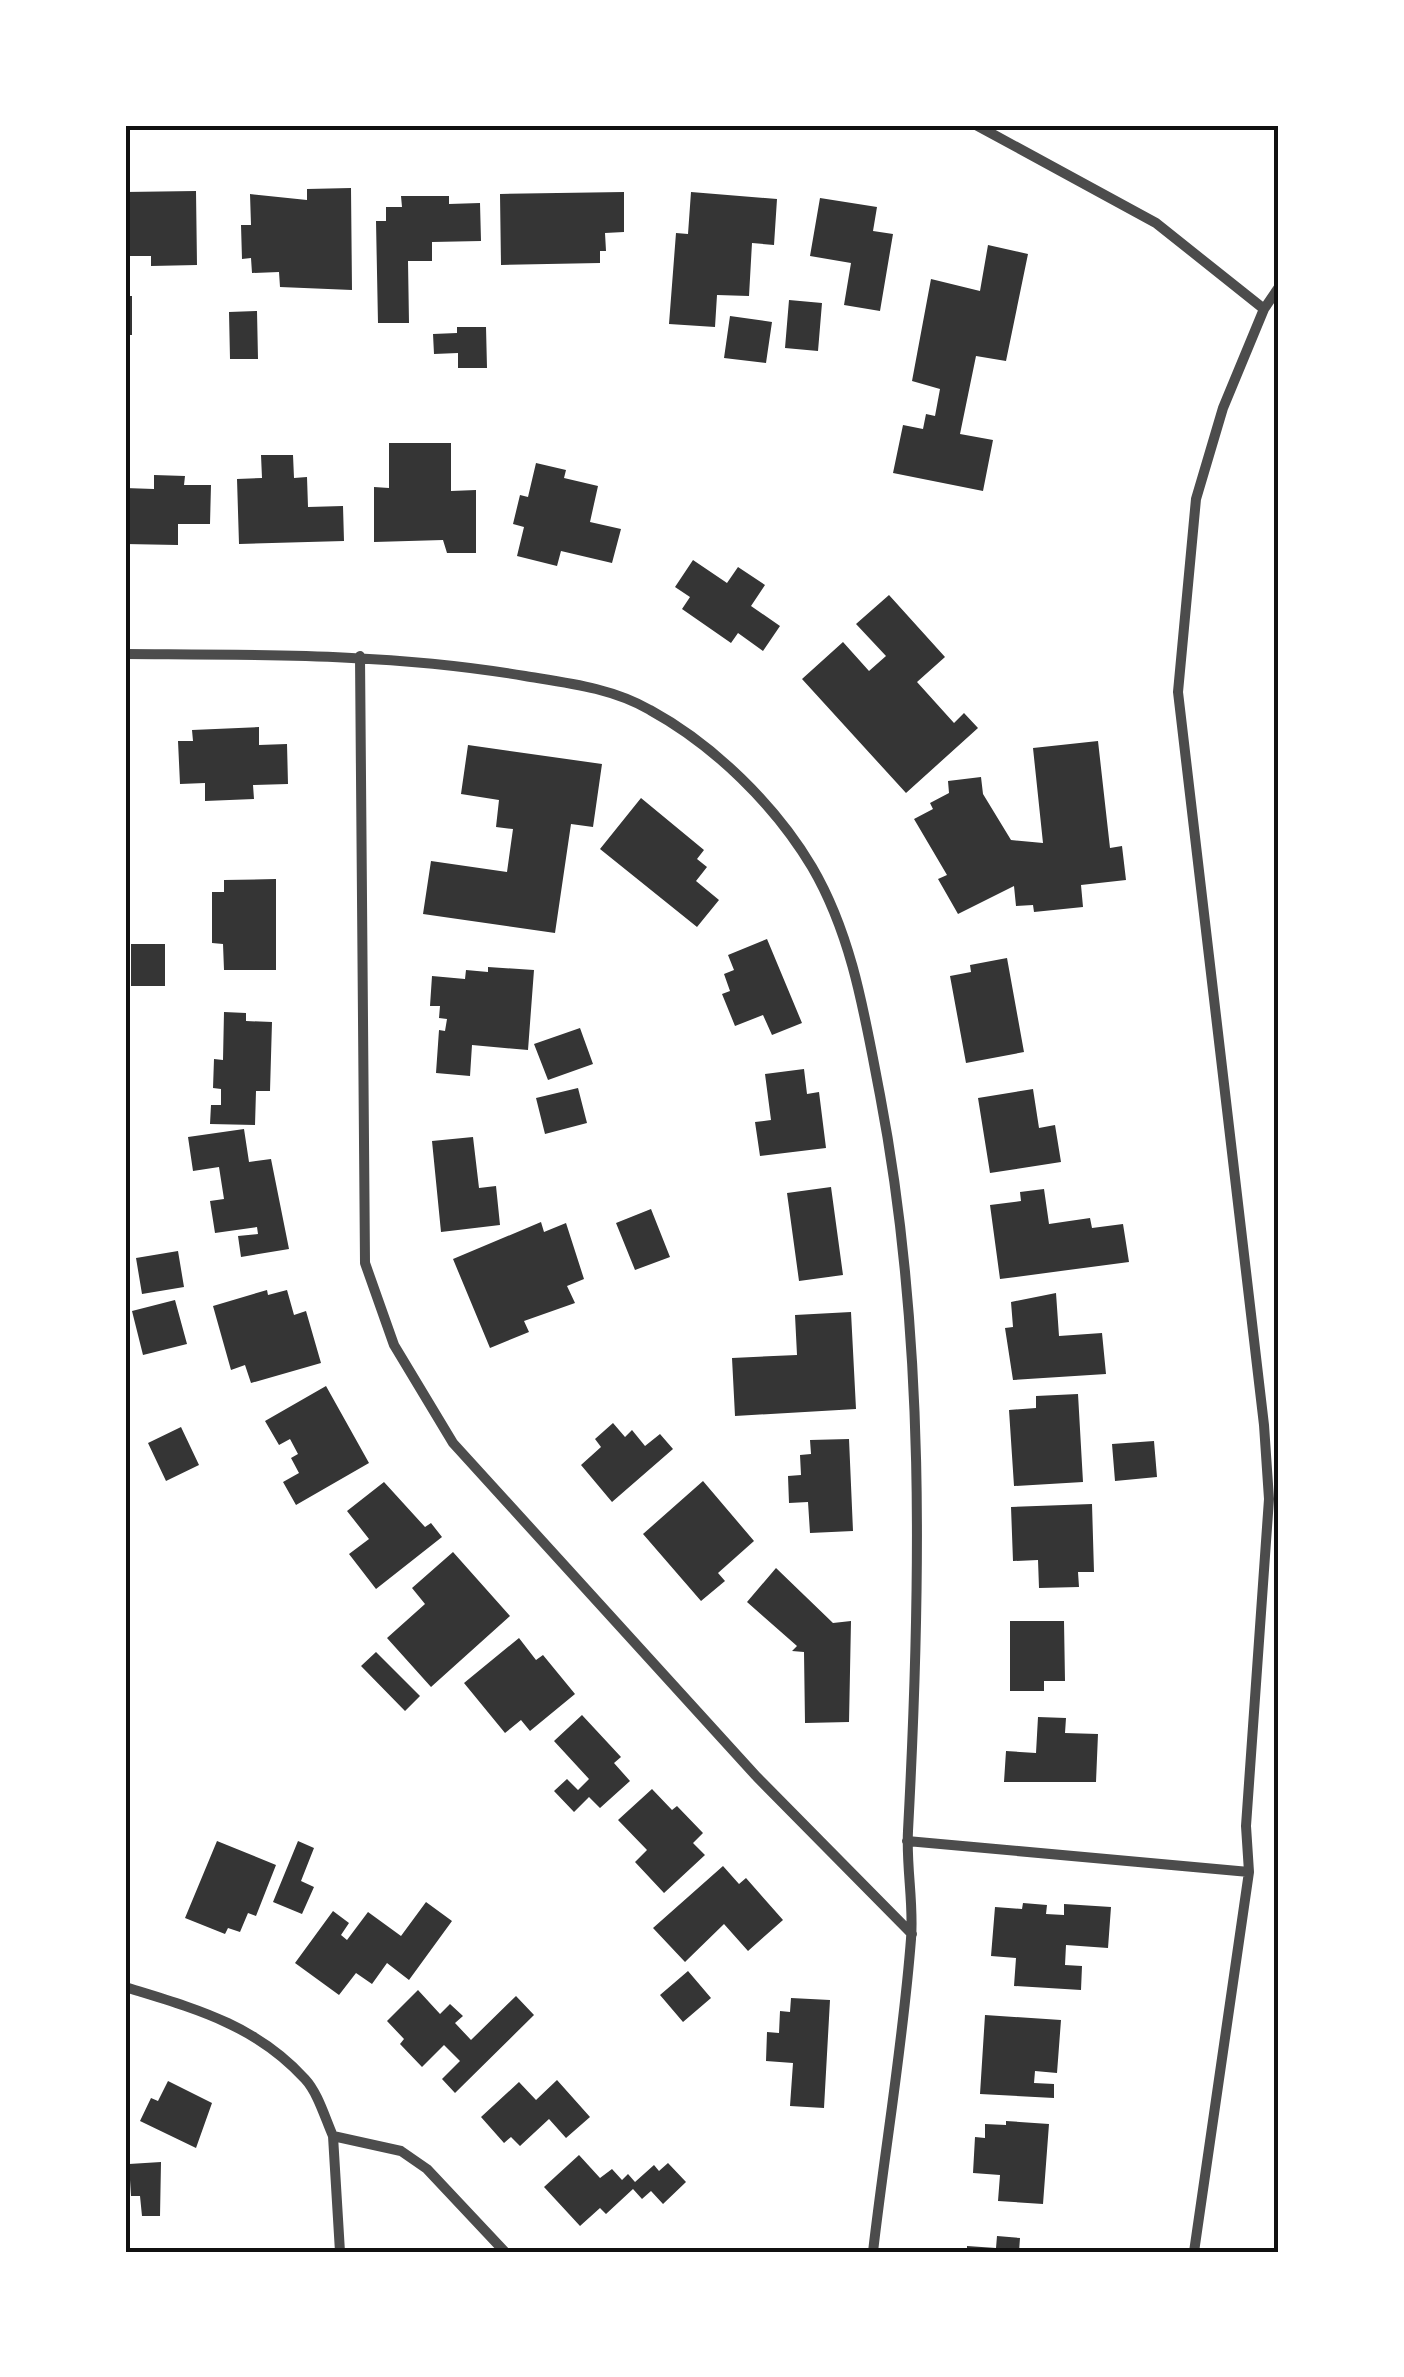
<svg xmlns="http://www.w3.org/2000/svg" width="1404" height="2377" font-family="Commissioner,sans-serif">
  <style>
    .building { fill: #353535 }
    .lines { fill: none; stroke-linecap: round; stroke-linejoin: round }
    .minor { stroke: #4c4c4c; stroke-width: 10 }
    .neatline { fill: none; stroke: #111; stroke-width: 4 }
  </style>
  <rect width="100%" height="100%" fill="#fff"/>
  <path class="building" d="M351 188 352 290 280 287 279 272 252 273 251 258 242 259 241 225H251L250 194 307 200V189Z
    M196 191 197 265 151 266V256H125V192Z
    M624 192V232L605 233 606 251H600V263L501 265 500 194Z
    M691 192 777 199 774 245 752 243 749 296 717 295 715 327 669 324 676 233 688 234Z
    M401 196H449V204L480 203 481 241 432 242V261H408L409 323H378L376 221H386V207H402Z
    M820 198 877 207 873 231 893 234 880 311 844 305 851 263 810 256Z
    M988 245 1028 254 1006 361 976 356 960 434 993 440 983 491 893 473 903 425 923 429 926 414 935 416 940 389 912 381 931 279 980 291Z
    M125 296H132V335H125Z
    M789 300 822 303 818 351 785 348Z
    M257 311 258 359H230L229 312Z
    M730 316 772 322 766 363 724 358Z
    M457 327H486L487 368H458V353L434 354 433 334 457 333Z
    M389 443H451V491L476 490V553H447L443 540 374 542V487L389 488Z
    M261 455H293L294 478 307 477 308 507 343 506 344 541 239 544 237 479 262 478Z
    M536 463 566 470 564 478 598 486 590 522 621 529 612 563 561 551 557 566 517 556 524 527 513 524 520 495 528 497Z
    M154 475 185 476 184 485H211L210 524H178V545L125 544V488L154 489Z
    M693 560 727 583 738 567 765 585 751 606 780 626 763 651 738 633 731 643 682 609 690 597 675 587Z
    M889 595 945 657 917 682 954 723 964 713 978 728 906 793 802 679 843 642 869 671 886 656 856 624Z
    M259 727V745L287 744 288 784 253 785 254 799 205 801V783L180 784 178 741H193L192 730Z
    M1098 741 1110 848 1122 846 1126 880 1081 885 1083 907 1034 912 1033 905 1016 906 1014 886 958 914 938 879 947 875 914 819 933 809 930 803 949 793 948 781 981 777 983 794 1011 840 1043 843 1033 748Z
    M468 745 602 764 593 827 571 824 555 933 423 914 431 861 507 872 513 829 496 827 499 800 461 794Z
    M641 798 704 850 697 859 707 867 696 881 719 900 697 927 600 849Z
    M276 879V970H224L223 944 212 943V892H224V880Z
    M767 939 802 1023 772 1035 763 1015 735 1026 722 994 730 991 724 974 734 970 728 955Z
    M131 944H165V986H131Z
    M1007 958 1024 1052 966 1063 950 976 971 972 970 965Z
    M488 967 534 970 528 1050 472 1045 470 1076 436 1073 439 1030 445 1031 447 1019 439 1018 440 1006H430L432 976 465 979 466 970 488 972Z
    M224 1012 246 1013V1021L272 1022 270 1091H256L255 1125 210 1124 211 1105H221V1089L213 1088 214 1059 223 1060Z
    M580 1028 593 1064 548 1080 534 1044Z
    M804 1069 807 1094 819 1092 826 1148 760 1156 755 1122 771 1120 765 1074Z
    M578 1088 587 1123 545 1134 536 1098Z
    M1033 1089 1039 1128 1055 1125 1061 1162 990 1173 978 1098Z
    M244 1129 249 1162 271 1159 289 1249 241 1257 238 1236 258 1234 257 1227 215 1233 210 1201 224 1199 219 1167 193 1171 188 1137Z
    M473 1137 479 1188 496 1186 500 1225 441 1232 432 1141Z
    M831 1187 843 1275 799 1281 787 1193Z
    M1044 1189 1049 1224 1090 1218 1092 1228 1123 1224 1129 1262 1000 1279 990 1205 1021 1201 1020 1192Z
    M651 1209 670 1257 635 1270 616 1223Z
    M541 1222 544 1232 566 1223 584 1279 567 1286 575 1303 524 1321 529 1332 490 1348 453 1259Z
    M178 1251 184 1287 142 1294 136 1258Z
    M267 1290 268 1295 287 1290 294 1315 306 1311 321 1363 251 1383 245 1365 231 1370 213 1306Z
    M1056 1293 1059 1336 1102 1333 1106 1374 1013 1380 1005 1328 1013 1327 1011 1302Z
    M175 1300 187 1344 143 1355 132 1311Z
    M851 1312 856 1409 735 1416 732 1358 797 1355 795 1315Z
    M326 1386 369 1463 296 1505 283 1482 299 1473 291 1458 298 1454 290 1439 279 1445 265 1421Z
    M1078 1394 1083 1482 1014 1486 1009 1410 1036 1408V1396Z
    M613 1423 625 1437 632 1430 645 1446 660 1434 673 1449 612 1502 581 1465 601 1447 595 1439Z
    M181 1427 199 1465 166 1481 148 1443Z
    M849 1439 853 1531 810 1533 808 1502 789 1503 788 1476 801 1475 800 1455 811 1454 810 1440Z
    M1154 1441 1157 1477 1115 1481 1112 1444Z
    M703 1481 754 1541 718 1573 725 1581 701 1601 643 1534Z
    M384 1482 425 1527 431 1523 442 1537 376 1589 349 1554 369 1539 347 1511Z
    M1092 1504 1094 1572H1078L1079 1587 1039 1588 1038 1560 1013 1561 1011 1507Z
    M453 1552 510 1616 431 1687 387 1638 425 1604 412 1588Z
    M776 1568 833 1623 851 1621 849 1722 805 1723 804 1652 792 1651 797 1646 747 1602Z
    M1010 1621H1064L1065 1681H1044V1691H1010Z
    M519 1638 536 1660 543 1655 575 1694 530 1731 521 1720 505 1733 464 1683Z
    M376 1652 420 1696 405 1711 361 1666Z
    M582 1715 621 1757 614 1763 630 1781 600 1808 589 1797 574 1812 554 1791 567 1779 578 1790 589 1779 554 1741Z
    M1038 1717 1066 1718 1065 1733 1098 1734 1096 1782H1004L1006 1751 1036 1753Z
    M652 1789 672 1810 677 1806 703 1833 693 1843 705 1855 664 1893 635 1862 647 1850 618 1820Z
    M217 1841 276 1865 256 1916 248 1913 240 1932 228 1928 225 1934 185 1918Z
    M298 1841 314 1848 301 1881 314 1887 302 1914 273 1902Z
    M723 1866 739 1884 746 1878 783 1920 748 1951 724 1924 685 1962 653 1928Z
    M426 1902 452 1921 409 1980 387 1963 372 1984 356 1973 339 1995 295 1963 333 1911 349 1923 341 1935 347 1940 368 1912 401 1936Z
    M1023 1903 1047 1905 1046 1914 1064 1915V1904L1111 1907 1108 1948 1066 1945 1065 1965 1082 1966 1081 1990 1014 1986 1016 1958 991 1956 995 1907 1022 1909Z
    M688 1971 711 1998 683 2022 660 1995Z
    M418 1990 440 2014 450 2004 463 2016 455 2023 471 2040 516 1996 534 2015 455 2093 442 2079 460 2061 444 2045 422 2067 400 2044 404 2039 387 2021Z
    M791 1998 830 2000 824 2108 790 2106 793 2063 766 2061 767 2032 779 2033 780 2011 790 2012Z
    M985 2015 1061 2020 1057 2073 1035 2071 1034 2083 1054 2084V2098L980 2094Z
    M557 2080 590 2117 566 2138 549 2119 520 2146 511 2137 504 2143 481 2117 519 2082 536 2100Z
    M168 2081 212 2103 196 2148 140 2121 151 2098 158 2101Z
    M1006 2121 1049 2124 1043 2204 998 2201 1000 2175 973 2173 975 2137 985 2138V2124L1006 2125Z
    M579 2155 600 2178 612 2169 622 2180 628 2174 635 2182 654 2165 659 2171 668 2163 686 2182 663 2204 651 2191 642 2199 633 2189 606 2214 600 2208 580 2226 544 2187Z
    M161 2162 160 2216H142L140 2196H131L129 2164Z
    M997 2236 1020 2238 1019 2252H967V2246L996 2248Z"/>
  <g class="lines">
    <path class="minor" d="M976 125 1156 223 1264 309
      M125 654C260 655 392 653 525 676 568 683 612 688 650 710 714 745 775 805 812 867 853 937 865 1018 880 1095 926 1336 921 1587 908 1831 906 1867 914 1904 911 1939 903 2044 885 2148 873 2252
      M360 656 365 1263 394 1345 453 1443 757 1777 912 1934
      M907 1841 1249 1872
      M125 1987C193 2008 255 2024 305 2079 318 2093 325 2118 333 2136L401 2151 427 2169 505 2252
      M333 2136 340 2252
      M1194 2252 1249 1872 1246 1826 1269 1499 1264 1425 1178 692 1196 499 1223 408 1264 309 1279 287"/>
  </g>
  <rect width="1404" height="2377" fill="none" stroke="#ffffff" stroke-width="255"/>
  <rect x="128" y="128" width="1148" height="2122" class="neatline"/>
</svg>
